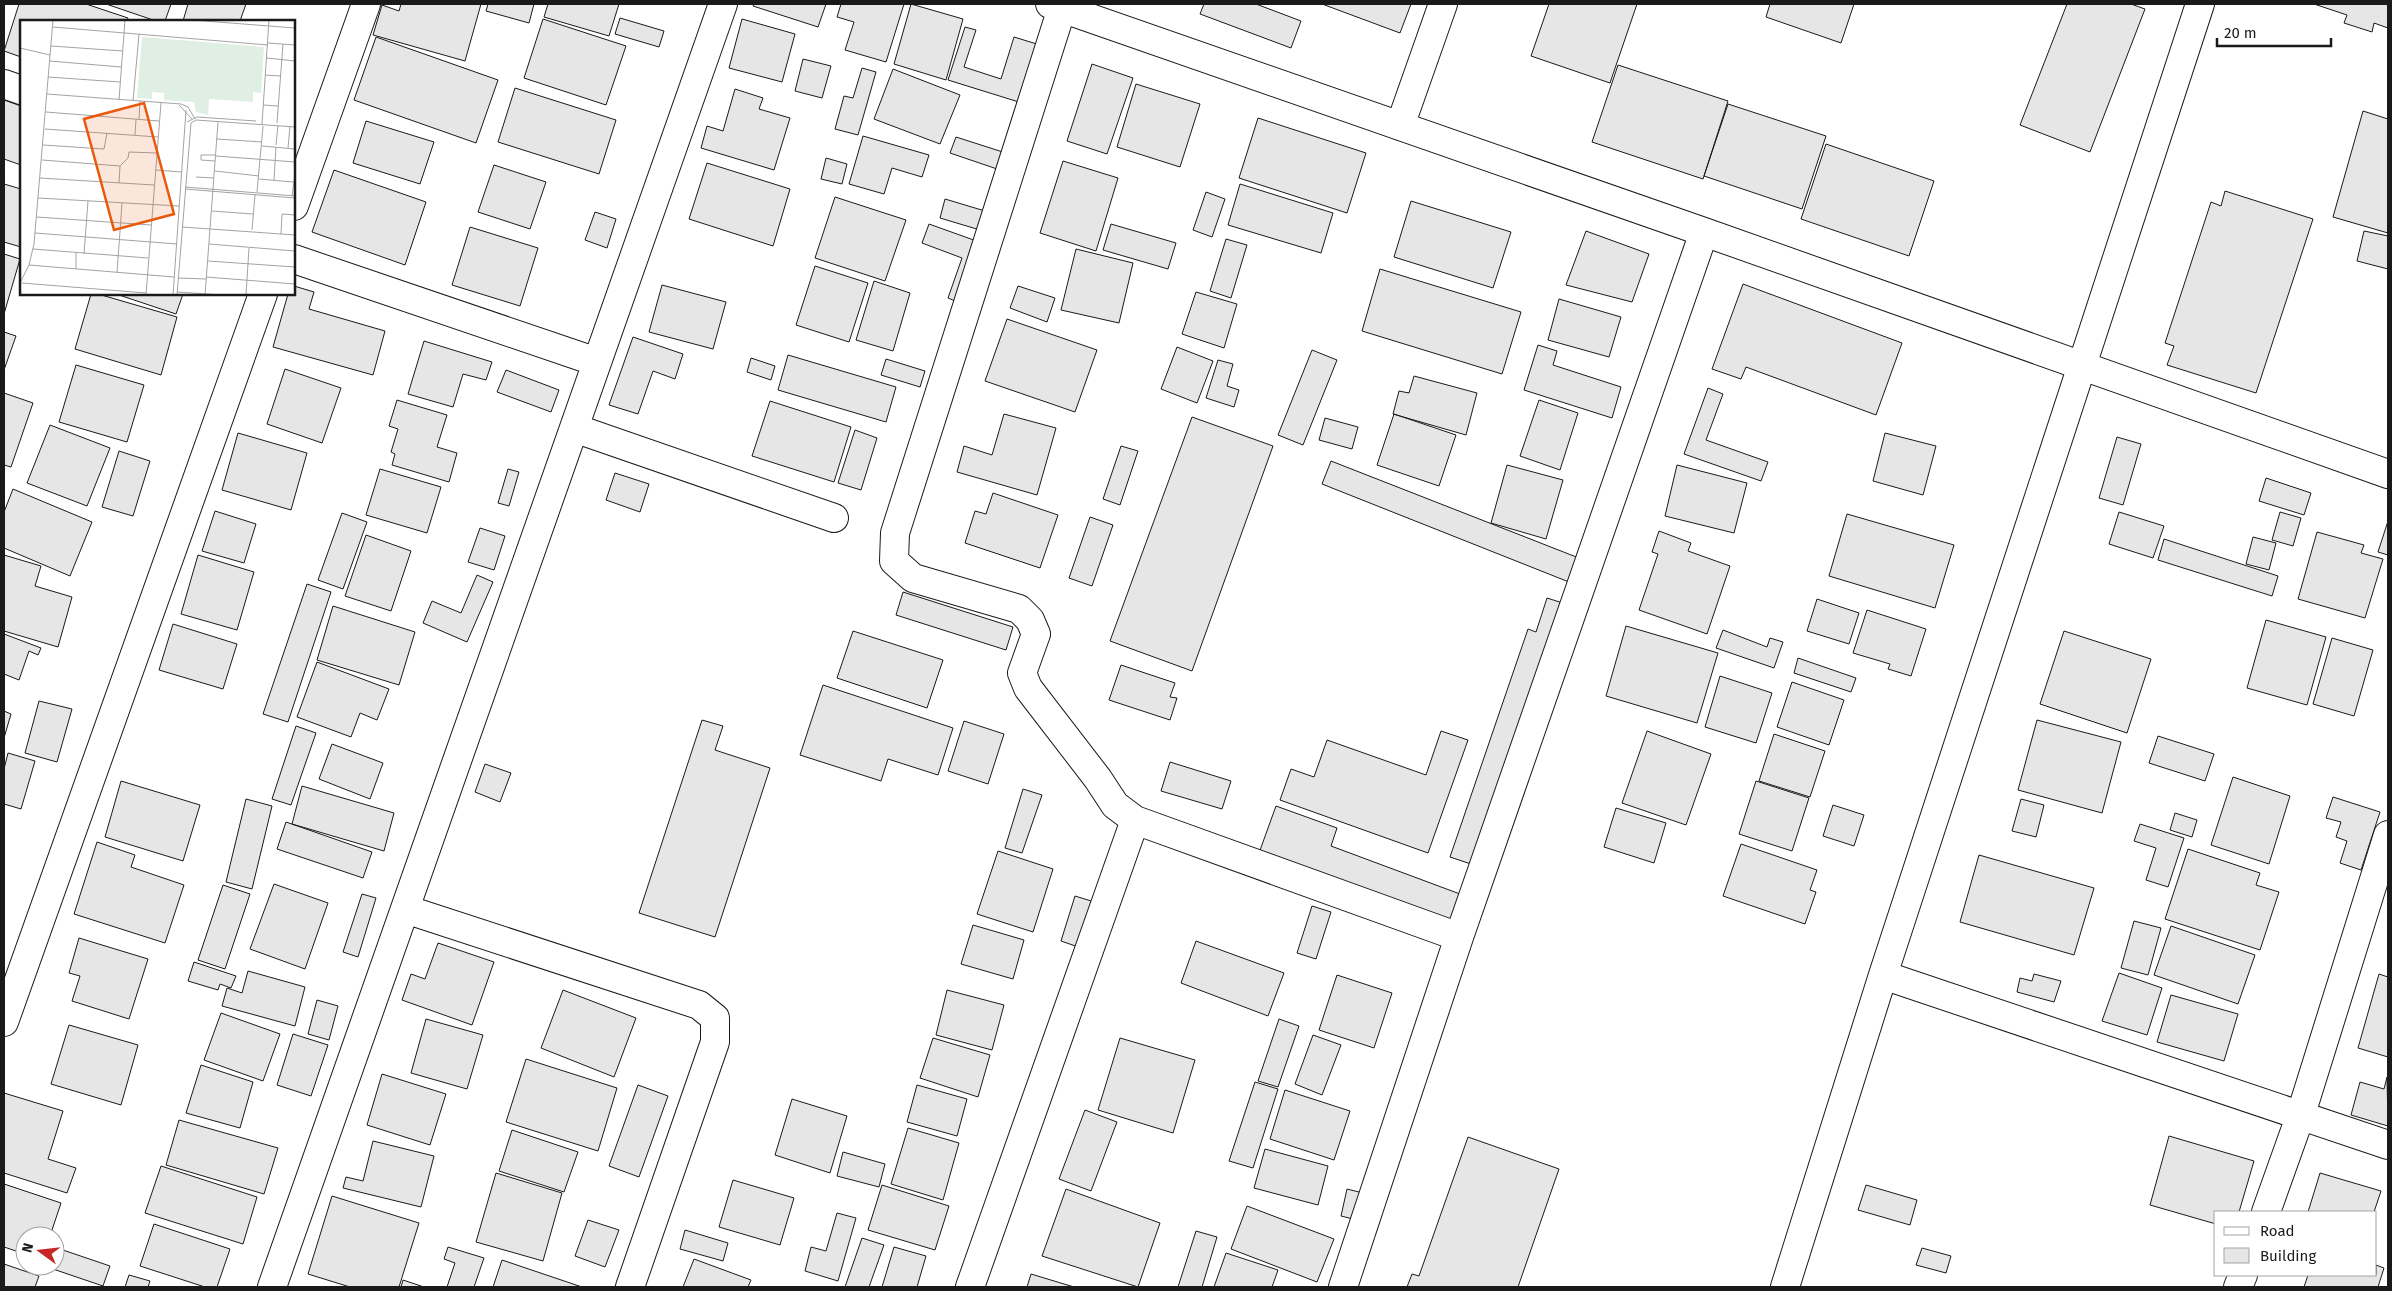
<svg xmlns="http://www.w3.org/2000/svg" width="2392" height="1291" font-family="'Fira Sans',sans-serif">
  <style>
    .building { fill: #e6e6e6; stroke: #1a1a1a }
    .lines { fill: none; stroke-linecap: round; stroke-linejoin: round }
    .minor-casing { stroke: #1a1a1a; stroke-width: 30 }
    .minor { stroke: #fff; stroke-width: 28 }
    .inset-road { fill: none; stroke: #a3a3a3; stroke-width: 1 }
    .view { fill: #e8590c; fill-opacity: 0.15; stroke: #e8590c; stroke-width: 2.5 }
    .inset-edge { fill: none; stroke: #1a1a1a; stroke-width: 2.5 }
  </style>
  <rect width="100%" height="100%" fill="#fff"/>
  <path class="building" d="M19 4H86L128 18 127 21H21V57L4 51Z
    M106 4H171L165 21H156Z
    M188 4H246L240 21H183Z
    M401 4H481L465 61 373 35 382 5 399 11Z
    M488 4H534L529 23 486 11Z
    M548 4H619L609 36 544 17Z
    M754 4H826L818 27 753 6Z
    M841 4H904L886 62 845 50 854 22 837 17Z
    M911 4 963 19 946 80 894 64Z
    M1204 4H1256L1301 21 1291 48 1200 14Z
    M1322 4H1411L1400 33Z
    M1549 4H1637L1610 83 1531 56Z
    M1770 4H1854L1841 43 1766 17Z
    M2067 4H2131L2145 9 2090 152 2020 125Z
    M2314 4H2388V28L2374 23 2372 32 2344 23 2347 15Z
    M620 18 664 31 659 47 615 34Z
    M543 19 626 46 606 105 524 78Z
    M742 19 795 34 782 82 729 68Z
    M965 27 976 30 964 67 1001 79 1014 37 1040 45 1022 103 948 80Z
    M376 37 498 80 476 143 354 100Z
    M803 59 831 66 822 98 795 91Z
    M1092 64 1133 78 1107 154 1067 141Z
    M1618 65 1728 101 1703 179 1592 142Z
    M862 68 876 72 858 135 835 129 844 96 853 98Z
    M893 69 960 95 940 144 874 119Z
    M1136 84 1200 104 1180 167 1117 147Z
    M515 88 616 120 599 174 498 142Z
    M735 89 763 98 759 109 790 118 774 170 701 148 707 126 723 131Z
    M4 100 21 106V165L4 159Z
    M1728 104 1826 136 1802 209 1704 176Z
    M2363 111 2388 119V233L2333 217Z
    M1258 118 1366 153 1347 213 1239 178Z
    M366 121 434 142 420 184 353 163Z
    M863 136 929 155 922 177 892 168 884 194 849 184Z
    M956 137 1009 154 1003 171 950 153Z
    M1826 144 1934 181 1909 256 1801 219Z
    M826 158 847 164 842 184 821 179Z
    M1063 161 1118 178 1096 251 1040 233Z
    M707 163 790 189 773 246 689 219Z
    M494 165 546 182 530 229 478 212Z
    M334 170 426 202 405 265 312 232Z
    M4 184 21 189V247L4 242Z
    M1240 184 1333 213 1321 253 1228 225Z
    M2225 191 2313 219 2256 393 2167 365 2174 346 2165 343 2211 202 2221 206Z
    M1206 192 1225 199 1212 237 1193 230Z
    M835 197 906 220 885 281 815 258Z
    M945 199 985 211 980 230 940 218Z
    M1411 201 1511 232 1493 288 1394 257Z
    M595 212 616 219 607 248 585 240Z
    M929 224 982 243 960 303 948 298 962 258 922 243Z
    M1111 224 1176 243 1168 269 1103 250Z
    M470 227 538 248 520 306 452 285Z
    M1586 231 1649 254 1632 302 1566 285Z
    M2364 231 2388 236V269L2357 261Z
    M1226 239 1247 245 1231 298 1210 291Z
    M1076 249 1133 263 1119 323 1061 310Z
    M4 254 20 259 4 314Z
    M815 266 868 283 849 342 796 325Z
    M1380 269 1521 312 1502 374 1362 331Z
    M874 281 910 293 893 351 856 340Z
    M1743 284 1902 343 1876 415 1746 367 1741 379 1712 369Z
    M662 285 726 302 713 349 649 332Z
    M294 286 314 292 309 309 385 331 373 375 273 347 288 294H294Z
    M1018 286 1055 298 1047 322 1010 308Z
    M1196 292 1237 304 1224 348 1182 334Z
    M91 294H98L177 317 161 375 75 349Z
    M116 294H183L176 314Z
    M1559 299 1621 317 1609 357 1548 340Z
    M1007 319 1097 350 1075 412 985 381Z
    M4 332 16 336 4 370Z
    M633 337 683 354 675 379 653 371 638 414 609 405Z
    M424 341 492 362 486 380 463 374 453 407 408 394Z
    M1538 345 1557 351 1553 365 1621 387 1612 418 1524 390Z
    M1177 347 1213 361 1197 403 1161 389Z
    M1312 350 1337 360 1303 445 1278 435Z
    M788 355 896 387 886 422 778 390Z
    M751 358 775 366 771 380 747 372Z
    M886 359 925 371 920 387 881 375Z
    M1218 360 1233 364 1227 386 1239 390 1234 407 1206 398Z
    M76 365 144 385 127 442 59 422Z
    M285 369 341 388 322 443 267 424Z
    M506 370 559 390 551 412 497 392Z
    M1414 376 1477 393 1466 435 1393 414 1399 391 1409 393Z
    M1708 388 1723 394 1706 440 1768 462 1761 481 1684 454Z
    M4 393 33 403 11 467 4 465Z
    M397 400 447 415 437 447 457 453 449 482 392 465 395 454 391 452 398 429 389 426Z
    M1539 400 1578 413 1560 470 1520 456Z
    M770 401 851 427 834 482 752 456Z
    M1004 414 1056 428 1037 495 957 472 964 446 992 455Z
    M1394 414 1456 435 1439 486 1377 465Z
    M1192 417 1273 446 1192 671 1110 641Z
    M1325 418 1358 427 1352 449 1319 440Z
    M50 425 110 448 87 506 27 483Z
    M855 430 877 438 861 490 838 483Z
    M238 433 307 453 291 510 222 490Z
    M1885 433 1936 446 1923 495 1873 481Z
    M2117 437 2141 444 2123 505 2099 498Z
    M1121 446 1138 451 1120 505 1103 499Z
    M119 451 150 461 133 516 102 507Z
    M1331 461 1584 560 1574 584 1322 484Z
    M1507 465 1563 480 1546 539 1491 523Z
    M1677 465 1747 483 1734 533 1665 516Z
    M380 469 441 487 427 533 366 515Z
    M508 469 519 472 509 506 498 503Z
    M615 473 649 484 640 512 606 500Z
    M2266 478 2311 493 2304 515 2259 501Z
    M13 489 92 522 70 576 4 548V512Z
    M993 493 1058 515 1040 568 965 543 975 511 986 514Z
    M215 511 256 524 244 563 202 551Z
    M2119 512 2164 526 2153 558 2109 544Z
    M2280 512 2301 518 2293 546 2272 540Z
    M342 513 367 522 343 589 318 580Z
    M1847 514 1954 545 1935 608 1829 576Z
    M1090 517 1113 525 1092 586 1069 578Z
    M2388 521V555L2378 552Z
    M480 528 505 536 494 570 468 562Z
    M1659 531 1691 543 1688 551 1730 566 1707 634 1639 610 1658 554 1652 552Z
    M2317 532 2364 545 2361 553 2383 559 2365 618 2298 599Z
    M366 535 411 551 391 611 345 596Z
    M2253 537 2276 543 2269 570 2246 564Z
    M2164 539 2278 576 2272 596 2158 560Z
    M4 555 41 566 35 586 72 597 58 647 4 631Z
    M198 555 254 572 237 630 181 614Z
    M477 575 493 582 467 642 423 623 432 601 461 613Z
    M307 584 331 592 288 722 263 714Z
    M903 592 1013 627 1006 650 896 615Z
    M1547 598 1569 605 1480 867 1450 857 1528 629 1536 632Z
    M1817 599 1859 613 1849 644 1807 631Z
    M333 606 415 632 399 685 317 660Z
    M1867 610 1926 629 1911 676 1888 669 1890 664 1853 653Z
    M2266 620 2326 637 2307 705 2247 688Z
    M173 624 237 644 223 689 159 670Z
    M1626 626 1718 653 1697 723 1606 696Z
    M1723 630 1767 647 1770 638 1783 642 1774 668 1716 648Z
    M853 631 943 660 927 708 837 678Z
    M2064 631 2151 659 2127 733 2040 704Z
    M4 634 41 648 38 655 29 651 19 680 4 674Z
    M2332 638 2373 650 2354 716 2313 704Z
    M1798 658 1856 678 1851 692 1794 673Z
    M317 662 389 689 377 720 360 713 351 737 297 717Z
    M1121 665 1175 683 1170 697 1177 698 1170 720 1109 700Z
    M1720 676 1772 693 1756 743 1705 727Z
    M1792 682 1844 700 1829 745 1777 727Z
    M823 685 953 728 938 775 888 759 881 781 800 755Z
    M39 701 72 709 57 762 25 753Z
    M4 711 11 714 4 738Z
    M702 720 723 726 715 750 770 768 715 937 639 913Z
    M2037 720 2121 742 2102 813 2018 790Z
    M964 721 1004 734 988 784 948 771Z
    M296 726 316 733 291 805 272 799Z
    M1441 731 1468 740 1428 853 1280 800 1291 769 1314 777 1327 740 1426 775Z
    M1647 731 1711 754 1686 825 1622 803Z
    M1774 734 1825 751 1810 797 1759 781Z
    M2158 736 2214 754 2205 781 2149 763Z
    M332 744 383 763 370 799 319 779Z
    M8 753 35 761 21 809 4 804V769Z
    M1170 762 1231 781 1222 809 1161 791Z
    M485 764 511 773 500 802 475 792Z
    M2233 777 2290 796 2269 864 2211 845Z
    M121 781 200 805 183 861 105 837Z
    M1756 781 1809 798 1792 851 1739 834Z
    M302 786 394 813 384 851 292 824Z
    M1023 789 1042 795 1022 853 1005 848Z
    M2333 797 2380 812 2361 870 2340 863 2347 841 2336 837 2341 822 2326 818Z
    M246 799 272 806 252 889 226 882Z
    M2021 799 2044 805 2036 837 2012 831Z
    M1833 805 1864 815 1854 846 1823 836Z
    M1276 806 1337 828 1331 846 1460 894 1450 922 1259 853Z
    M1616 808 1666 823 1654 863 1604 847Z
    M2175 813 2197 820 2192 837 2170 830Z
    M286 822 372 852 363 878 277 849Z
    M2140 824 2184 838 2168 887 2146 880 2156 848 2134 841Z
    M97 842 135 855 131 867 184 885 165 943 74 914Z
    M1741 844 1817 870 1810 890 1816 892 1805 924 1723 896Z
    M2188 849 2260 873 2256 885 2279 892 2260 950 2165 919Z
    M998 851 1053 869 1033 932 977 914Z
    M1979 855 2094 888 2074 955 1960 922Z
    M274 884 328 903 305 969 250 949Z
    M223 885 250 894 225 969 198 960Z
    M362 894 376 898 358 957 343 952Z
    M1075 896 1101 904 1087 950 1061 941Z
    M1312 906 1331 912 1316 959 1297 953Z
    M2134 921 2161 928 2148 975 2121 968Z
    M973 925 1024 940 1013 979 961 964Z
    M2171 926 2255 955 2238 1004 2154 975Z
    M79 938 148 959 129 1019 72 1001 80 976 69 973Z
    M1196 941 1284 973 1268 1016 1181 983Z
    M438 943 494 962 472 1025 402 1000 411 974 425 979Z
    M194 962 236 976 231 988 220 984 218 990 188 981Z
    M248 971 305 987 295 1026 222 1006 227 988 242 993Z
    M2119 973 2162 988 2147 1035 2102 1021Z
    M2034 974 2061 981 2054 1002 2017 992 2020 978 2032 981Z
    M2379 974 2388 977V1057L2358 1048Z
    M1337 975 1392 993 1374 1048 1319 1030Z
    M563 990 636 1018 614 1077 541 1048Z
    M947 990 1004 1005 992 1050 936 1035Z
    M2171 995 2238 1014 2224 1061 2157 1042Z
    M317 1000 338 1006 329 1040 308 1034Z
    M221 1013 280 1034 263 1081 204 1060Z
    M426 1019 483 1035 467 1089 411 1073Z
    M1279 1019 1299 1026 1278 1087 1258 1081Z
    M69 1025 138 1045 121 1105 51 1084Z
    M293 1034 328 1045 311 1096 277 1085Z
    M1313 1035 1341 1045 1322 1095 1295 1084Z
    M933 1038 990 1055 978 1097 920 1078Z
    M1120 1038 1195 1060 1173 1133 1098 1110Z
    M526 1059 617 1088 598 1151 506 1122Z
    M201 1065 253 1082 240 1128 186 1113Z
    M382 1074 446 1094 430 1145 367 1125Z
    M2387 1077 2388 1126 2351 1115 2360 1082 2384 1089Z
    M1255 1082 1278 1089 1253 1168 1229 1161Z
    M638 1085 668 1096 639 1177 609 1166Z
    M917 1085 967 1099 957 1136 907 1122Z
    M1285 1090 1350 1111 1334 1160 1270 1139Z
    M4 1093 63 1111 48 1159 76 1168 67 1193 4 1173Z
    M792 1099 847 1116 830 1173 775 1155Z
    M1085 1110 1117 1122 1091 1191 1059 1179Z
    M179 1120 278 1148 264 1194 166 1165Z
    M908 1128 959 1143 943 1200 891 1184Z
    M512 1130 578 1152 564 1192 499 1171Z
    M2169 1136 2254 1161 2239 1212H2216V1224L2150 1205Z
    M1468 1137 1559 1169 1518 1287H1407L1412 1274 1419 1276Z
    M373 1141 434 1156 421 1207 343 1188 346 1177 363 1181Z
    M1265 1149 1328 1166 1318 1205 1254 1188Z
    M843 1152 885 1164 879 1187 837 1176Z
    M161 1166 257 1197 243 1244 145 1213Z
    M496 1173 562 1193 543 1261 476 1242Z
    M2320 1173 2381 1191 2374 1212H2308Z
    M733 1180 794 1198 780 1245 719 1227Z
    M4 1184 61 1203 50 1236H25V1254L4 1247Z
    M882 1185 949 1206 935 1250 868 1230Z
    M1866 1185 1917 1200 1910 1225 1858 1210Z
    M1066 1189 1160 1223 1138 1287 1042 1256Z
    M1347 1189 1363 1193 1357 1220 1341 1216Z
    M332 1196 419 1223 399 1287H350L308 1274Z
    M1247 1206 1334 1239 1317 1282 1231 1249Z
    M837 1213 856 1218 838 1281 805 1271 811 1247 826 1251Z
    M588 1220 619 1230 605 1267 575 1256Z
    M154 1224 230 1249 217 1287H205L140 1266Z
    M685 1230 728 1243 723 1261 680 1249Z
    M1196 1231 1217 1237 1202 1287H1178Z
    M862 1238 884 1245 869 1287H845Z
    M448 1247 484 1258 474 1287H447L455 1263 444 1259Z
    M894 1247 926 1256 917 1287H882Z
    M57 1248 110 1266 103 1286 50 1268 51 1266H55Z
    M1922 1248 1951 1256 1946 1273 1916 1265Z
    M1226 1253 1278 1270 1272 1287H1214Z
    M694 1259 751 1280 748 1287H683Z
    M502 1260 582 1287H493Z
    M4 1264 39 1276 35 1287H4Z
    M2376 1265 2384 1268 2378 1287H2304L2308 1275H2376Z
    M1031 1274 1074 1287H1027Z
    M129 1275 150 1281 148 1287H125Z
    M403 1280 424 1287H401Z"/>
  <g class="lines">
    <defs>
      <path id="minor" d="M1050 4 1704 232 2388 474
        M1062 8 895 533 894 561 913 578 1019 609 1030 620 1036 634 1022 673 1028 688 1098 779 1115 805 1135 820 1459 937
        M4 84 21 90
        M1400 126 1443 4
        M294 206 366 4
        M294 259 597 362
        M574 428 834 518
        M405 909 699 1005 715 1018V1042L630 1287
        M1883 975 2388 1145
        M4 1022 263 294
        M2266 1212 2301 1114 2388 835
        M272 1287 723 4
        M970 1287 1135 820
        M1343 1287 1459 937 1704 232
        M1785 1287 1883 975 2200 4
        M2238 1287 2243 1275"/>
    </defs>
    <use href="#minor" class="minor-casing"/>
    <use href="#minor" class="minor"/>
  </g>
  <g transform="translate(20 20)">
    <rect width="275" height="275" fill="#fff"/>
    <path d="M122 17 244 27 241 73 233 72V82L189 79 188 95 176 92 174 82 144 80V73L132 72V79L117 78Z" fill="#e0efe3"/>
    <path class="inset-road" d="M172 0 275 8M33 7 248 25M248 23 275 25M31 26 103 31M0 28 30 35M247 38 275 41M30 41 101 47M245 55 261 56M28 57 100 62M27 74 161 84 168 87 175 99M99 80 105 0M113 81 119 14M159 85 172 99M243 85 258 86M26 92 139 101M119 99 120 81M167 102 177 97 236 101M257 103 263 24M242 104 249 0M25 109 138 117M115 115 116 99M197 119 242 122M23 125 84 129 87 113M256 125 258 105M242 126 275 129M268 128 270 106M196 136 275 142M22 140 100 146M195 141 181 140V135H196M136 150 161 152M195 151 239 156M176 157 194 158M20 158 134 165M239 159 273 162M254 160 256 127M99 163 100 146 108 138 109 132 137 133M165 167 275 176M165 169 275 178M237 172 243 106M272 176 275 154M18 178 159 186M192 191 233 194M17 197 131 205M162 207 275 215M232 210 235 175M15 213 157 224M261 214 262 194 275 195M189 224 275 231M13 229 128 238M64 234 68 181M188 241 275 247M9 245 154 257M56 249V233M97 253 102 183M186 257 275 264M158 258 186 259M0 263 9 245 14 224 33 0M2 263 126 273M157 272 202 275M126 275 141 83M153 275 166 90M157 275 171 103 176 100 275 107M185 275 198 102M226 275 229 228"/>
    <path class="view" d="M124 83 154 194 94 210 64 99Z"/>
    <rect width="275" height="275" class="inset-edge"/>
  </g>
  <rect width="2392" height="1291" fill="none" stroke="#1a1a1a" stroke-width="10"/>
  <rect x="2214" y="1211" width="162" height="65" fill="#ffffff" stroke="#a3a3a3"/>
  <rect x="2224" y="1227" width="25" height="8" fill="#ffffff" stroke="#a3a3a3"/>
  <text x="2260" y="1236" font-size="15" fill="#1a1a1a">Road</text>
  <rect x="2224" y="1248" width="25" height="15" fill="#e6e6e6" stroke="#a3a3a3"/>
  <text x="2260" y="1261" font-size="15" fill="#1a1a1a">Building</text>
  <g transform="translate(40 1251) rotate(285)"><circle r="24" fill="#ffffff" stroke="#a3a3a3"/>
  <path d="M0-4L9 19L0 12L-9 19Z" fill="#c62828"/>
  <text y="-8" font-size="14" font-weight="bold" text-anchor="middle" fill="#1a1a1a">N</text>
  </g>
  <path d="M2217 38v8h114v-8" fill="none" stroke="#1a1a1a" stroke-width="2.5"/>
  <text x="2224" y="38" font-size="15" fill="#1a1a1a" stroke="#ffffff" stroke-width="4" paint-order="stroke">20 m</text>
</svg>
